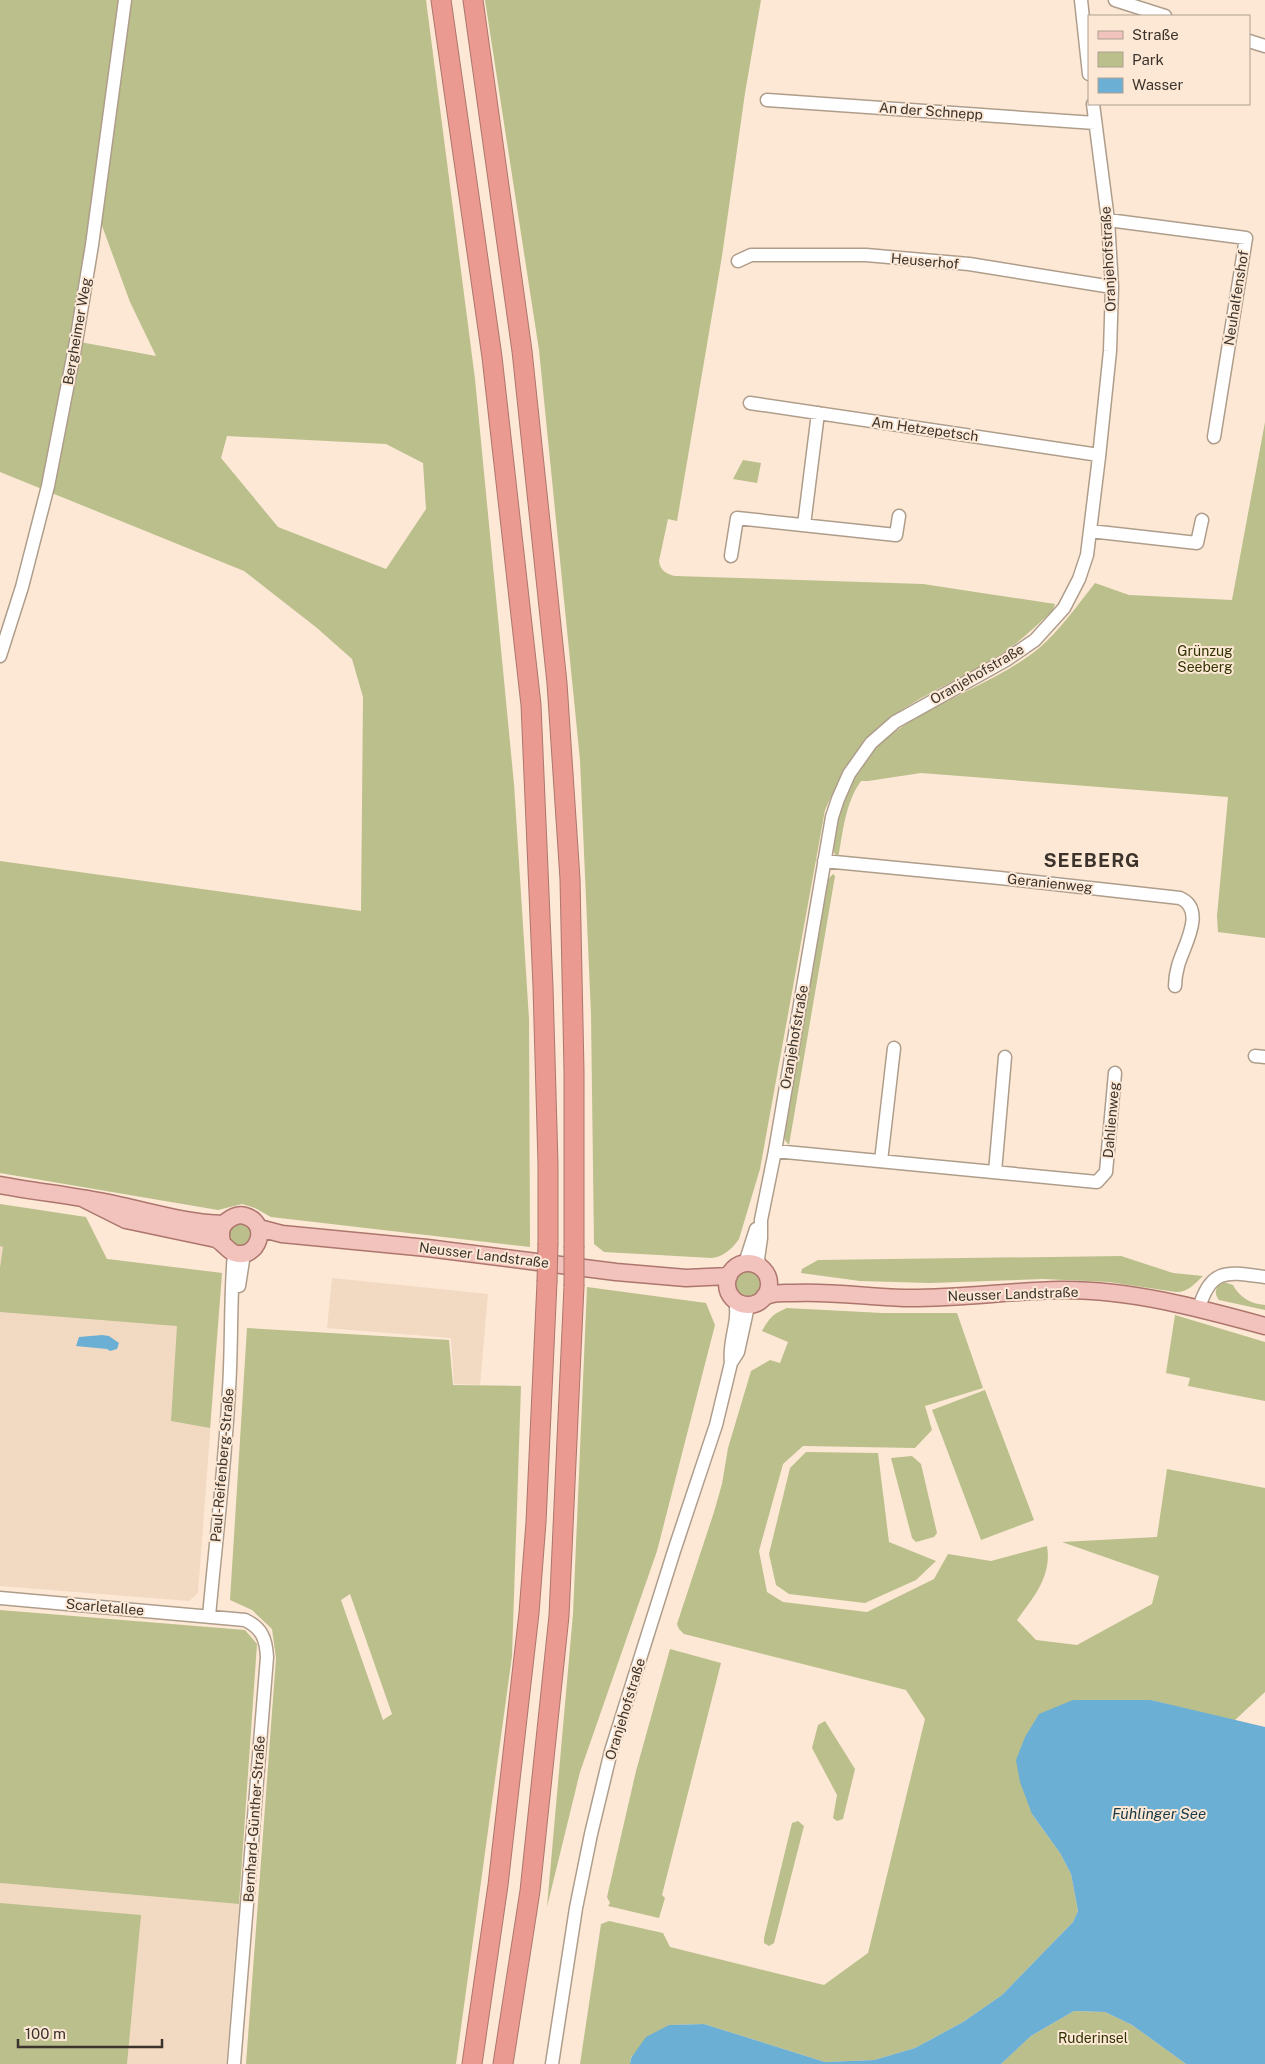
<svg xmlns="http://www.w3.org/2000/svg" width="1265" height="2064" font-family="'Public Sans',sans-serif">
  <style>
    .built { fill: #f2d9c2 }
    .green { fill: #babf8b; fill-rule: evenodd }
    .water { fill: #6cafd4 }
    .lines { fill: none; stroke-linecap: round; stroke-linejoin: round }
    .minor-casing { stroke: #af9d8b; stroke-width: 15 }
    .major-casing { stroke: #ad766d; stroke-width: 19 }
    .highway-casing { stroke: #ad766d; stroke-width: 21 }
    .minor { stroke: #fff; stroke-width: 12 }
    .major { stroke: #f2c2bc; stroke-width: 16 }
    .highway { stroke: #ea9a90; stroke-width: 19 }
    .highway-bridge-casing { stroke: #ad766d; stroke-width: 21; stroke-linecap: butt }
    .highway-bridge { stroke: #ea9a90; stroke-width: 19 }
    .labels { text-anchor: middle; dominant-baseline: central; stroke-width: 4; stroke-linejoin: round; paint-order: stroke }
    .street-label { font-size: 14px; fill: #3b332c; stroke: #fce8d5 }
    .park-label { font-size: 14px; fill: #303300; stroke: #fce8d5 }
    .water-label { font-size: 15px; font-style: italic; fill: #183848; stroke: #fce8d5 }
    .district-label { font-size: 19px; font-weight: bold; letter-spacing: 1px; fill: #3b332c; stroke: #fce8d5 }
  </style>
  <rect width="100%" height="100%" fill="#fce8d5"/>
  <path class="built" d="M0 1246 222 1273 198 1593 189 1601 0 1586Z
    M332 1278 488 1294 480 1385 454 1384 451 1338 327 1328Z
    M0 1883 239 1904 226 2064H0Z"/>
  <path class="green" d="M0 0H426L475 379 514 784 529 1019 530 1247 271 1217 255 1208 242 1204 218 1210 0 1173V861L361 911 363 697 352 659 317 628 244 571 0 472ZM101 223 130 302 156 356 80 342ZM227 436 386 444 423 463 426 509 386 569 278 527 221 458Z
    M485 0H761L745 93 722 256 677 521 668 519 659 561C660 571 667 574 675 576L923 584 1055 604 1053 610C1036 626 1018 644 998 656 955 684 903 700 867 739 848 759 836 786 825 810L760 1169 739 1239C733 1248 723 1257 712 1258L604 1252 594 1244 591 1014 580 760 539 350Z
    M1265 422V938L1218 932 1217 916 1228 797 921 773 868 781H861C845 803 843 832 838 859 829 850 834 831 838 820 843 803 848 786 858 771 893 712 985 692 1038 649 1060 630 1077 606 1095 583L1129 595 1232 600Z
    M743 460 761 463 757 483 733 479Z
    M833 874 835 876 789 1145 785 1140V1133L826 886 828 879Z
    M0 1204 86 1217 107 1259 222 1273 210 1428 171 1421 177 1326 0 1312V1268L3 1247 0 1246Z
    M228 1234a12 12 0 1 1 24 0a12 12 0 1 1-24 0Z
    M1121 1256 1173 1273 1203 1276C1194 1284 1189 1292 1176 1292L1109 1282 1043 1279 930 1283 860 1281 801 1273 802 1269 818 1260Z
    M734 1284a13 13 0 1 1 26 0a13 13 0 1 1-26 0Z
    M1224 1282 1233 1285C1239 1297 1251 1304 1265 1305V1310L1219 1300C1213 1293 1216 1285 1224 1282Z
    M587 1287 706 1303 715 1325 657 1551 580 1772 547 1907 573 1614Z
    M787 1308 882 1313H957L983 1388 925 1406 932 1430 915 1448 803 1446 783 1464 759 1551 767 1592 783 1602 867 1612 934 1579 948 1554 991 1561 1047 1546C1052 1576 1034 1597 1017 1620L1036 1640 1077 1645 1152 1604 1159 1576 1062 1542 1157 1537 1167 1469 1265 1488V1692L1234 1721 1151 1700 1032 1814 1060 1853 1071 1874 1078 1911 1073 1922 1002 1995 963 2022 915 2048 874 2060 825 2062 704 2024 669 2025 631 2057 630 2064H580L601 1924 609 1921 663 1933 670 1947 824 1985 868 1953 925 1719 906 1690 684 1634 679 1629 677 1624 714 1512 722 1484 728 1448 751 1371 770 1360 780 1363 788 1342 762 1331C769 1318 774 1313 787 1308Z
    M1175 1315 1265 1342V1401L1188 1386 1190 1378 1166 1373Z
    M247 1328 449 1340 453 1385 521 1386 512 1656 456 2064H246L276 1658 272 1629 252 1610 230 1600ZM350 1594 392 1714 383 1720 341 1600Z
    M985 1390 1034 1520 981 1540 932 1410Z
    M806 1452 878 1453 889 1542 936 1561 916 1580 865 1603 789 1594 776 1585 769 1554 790 1468Z
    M912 1456 921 1464 937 1533 934 1537 916 1542 912 1538 891 1458Z
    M0 1610 245 1630 257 1644 239 1904 0 1883Z
    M670 1649 721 1663 662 1895 665 1898 659 1918 608 1906 610 1903 607 1897 636 1771Z
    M825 1721 855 1769 843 1819 837 1821 833 1818 837 1795 812 1748 818 1725Z
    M798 1821 804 1826 774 1943 769 1946 764 1943V1938L792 1823Z
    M0 1903 141 1915 127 2064H0Z
    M1074 2011 1105 2012 1132 2025 1186 2064H1001L1031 2036Z"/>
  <path class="water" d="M102 1335 109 1336 119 1343 117 1349 110 1351 107 1349 76 1346 79 1337Z
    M1073 1700H1151L1265 1727V2064H1186L1132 2025 1105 2012 1074 2011 1031 2036 1001 2064H630L631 2058 646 2037 669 2025 704 2024 825 2062 874 2060 915 2048 963 2022 1002 1995 1073 1922 1078 1911 1071 1874 1060 1853 1032 1814 1020 1782 1016 1760 1025 1737 1039 1714Z"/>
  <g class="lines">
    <defs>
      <path id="minor" d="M1081 0 1089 74
        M1115 0 1165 16
        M1249 41 1265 46
        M767 100 1095 123
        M1108 220 1246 238 1214 437
        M738 261 751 255H866L969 264 1112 287
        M750 403 1099 455
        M804 525 818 413
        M1090 531 1197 543 1202 520
        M731 556 737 518 896 535 899 516
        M0 656 22 587 48 486 76 342 92 245 125 0
        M824 861 1000 878 1180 898C1207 910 1183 947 1178 966 1176 973 1175 980 1175 986
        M1255 1056 1265 1057
        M775 1151 1097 1182 1106 1172 1115 1073
        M881 1161 894 1048
        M995 1172 1005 1057
        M745 1263 756 1229
        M761 1268 758 1259 761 1238V1220L775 1151 832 817 838 799 849 774 871 743 895 722 1006 660 1035 640 1064 608 1079 579 1087 555 1099 457 1110 351 1112 287 1108 220 1093 104
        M239 1286 244 1254
        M1199 1308C1211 1267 1228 1272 1265 1277
        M731 1363C728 1340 740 1322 735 1301
        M0 1598 245 1620C262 1628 266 1639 267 1657L234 2064
        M209 1616C216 1541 225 1465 229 1389 232 1344 230 1298 234 1253
        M552 2064 576 1908 591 1834 611 1751 674 1551 716 1425 731 1363 738 1352 747 1311 750 1305"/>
      <path id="major" d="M0 1185C38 1192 76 1196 114 1204 151 1212 186 1223 224 1224
        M84 1199 126 1220 216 1239C224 1243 227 1250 234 1253 258 1261 271 1223 245 1216 239 1214 232 1217 227 1221 221 1226 220 1234 222 1242
        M259 1228 282 1234 427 1248 616 1272 686 1278 729 1276
        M727 1284a21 21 0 1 1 42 0a21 21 0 1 1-42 0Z
        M764 1297C774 1292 783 1293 794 1293 831 1291 867 1297 904 1298 956 1299 1008 1291 1060 1290 1129 1289 1199 1308 1265 1326"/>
      <path id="highway" d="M441 0 492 357 531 705 543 987 548 1164V1243
        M473 0 522 351 557 683 570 879 574 1071V1246
        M472 2064 498 1885 529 1613 536 1522 547 1282
        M503 2064 530 1891 559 1616 574 1286"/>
    </defs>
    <use href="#minor" class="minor-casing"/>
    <use href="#major" class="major-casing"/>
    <use href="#highway" class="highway-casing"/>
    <use href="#minor" class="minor"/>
    <use href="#major" class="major"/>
    <use href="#highway" class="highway"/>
    <defs>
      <path id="highway-bridge" d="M547 1282 548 1243
        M574 1286V1246"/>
    </defs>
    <use href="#highway-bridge" class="highway-bridge-casing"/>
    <use href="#highway-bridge" class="highway-bridge"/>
  </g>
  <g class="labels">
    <g class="street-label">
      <text transform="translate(931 111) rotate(4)">An der Schnepp</text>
      <text transform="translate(1108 259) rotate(-93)">Oranjehofstraße</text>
      <text transform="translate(925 261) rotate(5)">Heuserhof</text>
      <text transform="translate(1236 298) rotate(-81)">Neuhalfenshof</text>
      <text transform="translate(77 331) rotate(-80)">Bergheimer Weg</text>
      <text transform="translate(925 429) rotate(8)">Am Hetzepetsch</text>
      <text transform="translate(977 674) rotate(-30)">Oranjehofstraße</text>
      <text transform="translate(1050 883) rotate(6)">Geranienweg</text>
      <text transform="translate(794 1037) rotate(-80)">Oranjehofstraße</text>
      <text transform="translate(1111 1120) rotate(-85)">Dahlienweg</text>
      <text transform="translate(484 1255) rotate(7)">Neusser Landstraße</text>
      <text transform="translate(1013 1294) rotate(-2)">Neusser Landstraße</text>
      <text transform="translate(222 1465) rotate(-85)">Paul-Reifenberg-Straße</text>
      <text transform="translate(105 1607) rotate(5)">Scarletallee</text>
      <text transform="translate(625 1709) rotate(-73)">Oranjehofstraße</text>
      <text transform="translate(254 1819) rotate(-86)">Bernhard-Günther-Straße</text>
    </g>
    <g class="park-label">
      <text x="1205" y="651">Grünzug<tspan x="1205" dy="16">Seeberg</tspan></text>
      <text x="1093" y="2038">Ruderinsel</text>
    </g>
    <g class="water-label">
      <text x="1159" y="1813">Fühlinger See</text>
    </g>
    <g class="district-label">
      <text x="1092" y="860">SEEBERG</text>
    </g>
  </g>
  <rect x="1088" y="15" width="162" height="90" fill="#fce8d5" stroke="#afa091"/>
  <rect x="1098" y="31" width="25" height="8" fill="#f2c2bc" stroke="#afa091"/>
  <text x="1132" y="40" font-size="15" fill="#3b332c">Straße</text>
  <rect x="1098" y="52" width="25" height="15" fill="#babf8b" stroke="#afa091"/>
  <text x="1132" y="65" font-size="15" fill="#3b332c">Park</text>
  <rect x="1098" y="78" width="25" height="15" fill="#6cafd4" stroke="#afa091"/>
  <text x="1132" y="90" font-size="15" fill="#3b332c">Wasser</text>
  <path d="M18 2039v8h144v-8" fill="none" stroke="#3b332c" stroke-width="2.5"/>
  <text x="25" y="2039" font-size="15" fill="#3b332c" stroke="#fce8d5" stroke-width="4" paint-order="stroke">100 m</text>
</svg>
